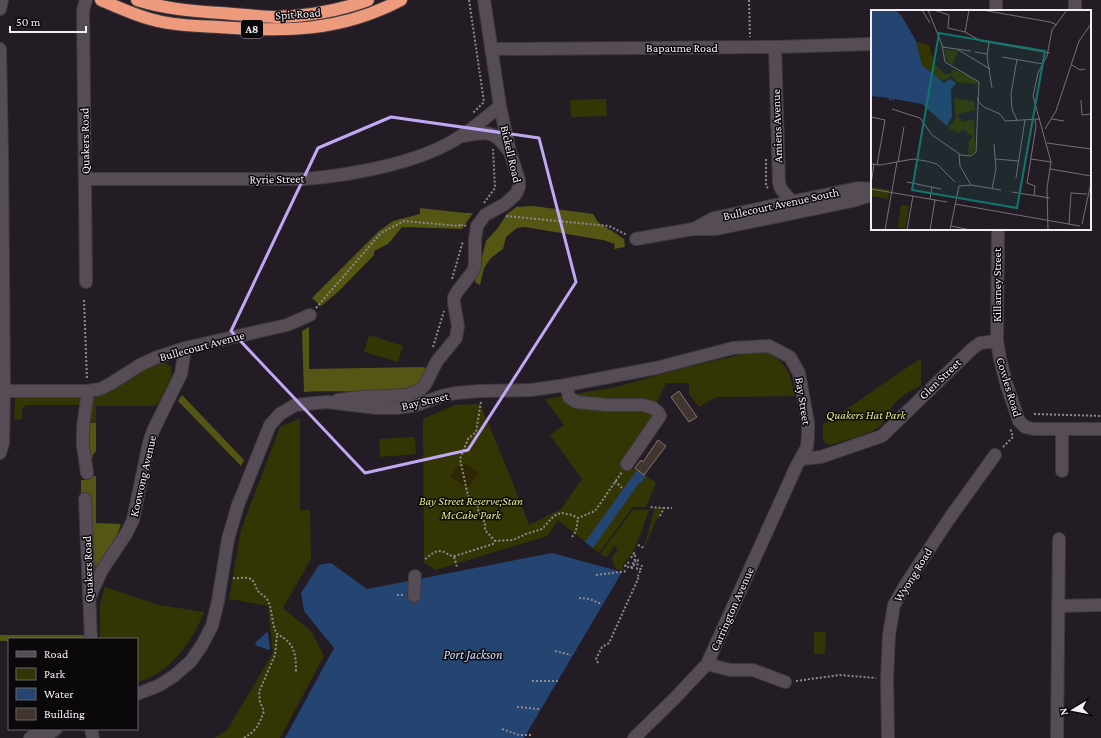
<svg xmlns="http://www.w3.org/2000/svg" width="1101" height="738" font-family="'Crimson Pro',serif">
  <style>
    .green { fill: #343504 }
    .forest { fill: #545613 }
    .sand { fill: #2e2605 }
    .water { fill: #244471 }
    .building { fill: #41352e; stroke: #82756d }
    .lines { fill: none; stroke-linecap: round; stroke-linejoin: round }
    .minor-casing { stroke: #403a40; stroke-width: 14 }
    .highway-casing { stroke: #403a40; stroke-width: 14 }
    .path { stroke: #8f888f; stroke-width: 2; stroke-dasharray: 2 2; stroke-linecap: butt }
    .minor { stroke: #564c56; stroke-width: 12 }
    .highway { stroke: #ee9b7d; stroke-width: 12 }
    .marked { fill: none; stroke: #c0a8f4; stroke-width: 3; stroke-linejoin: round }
    .labels { text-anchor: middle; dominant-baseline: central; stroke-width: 3; stroke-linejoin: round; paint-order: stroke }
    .shield { fill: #0b080b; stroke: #ada8ad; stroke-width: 1 }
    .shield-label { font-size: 11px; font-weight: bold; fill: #f3edf3 }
    .street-label { font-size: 12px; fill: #f3edf3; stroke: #0b080b }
    .park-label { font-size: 12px; font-style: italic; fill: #e0e789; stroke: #0b080b }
    .water-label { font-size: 13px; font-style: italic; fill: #cbe0fe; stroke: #0b080b }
    .inset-road { fill: none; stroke: #777077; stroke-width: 1 }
    .view { fill: #0f766e; fill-opacity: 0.15; stroke: #0f766e; stroke-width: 2 }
    .inset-edge { fill: none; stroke: #f3edf3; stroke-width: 2 }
  </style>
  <rect width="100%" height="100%" fill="#241c24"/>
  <path class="green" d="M606 99 607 116 571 117 570 100Z
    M369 335 403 346 398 362 364 352Z
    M766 352C789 365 789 372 795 396L716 397 699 407 689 394V383H666L656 404V417L624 464 632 470 634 468 656 483 646 507H633L599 553 558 520 547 536 436 570 424 563 423 419 455 405 480 404 511 478 529 525 561 509 582 479 550 435 564 425 545 399 616 387 683 368 731 357 749 353Z
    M921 358V385C911 391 900 396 893 405 888 412 886 420 880 426 868 436 845 440 830 445L823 441V422L826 423Z
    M156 362 166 363 171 367 172 375 159 403 154 406H96V423H87L80 405H26L22 410V419L14 420 15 396H90Z
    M300 418V510H310L311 559 283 608 311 631 324 656 280 738H215L227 730 273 653 268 606 229 599 241 530 280 427Z
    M415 437 416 454 380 457 379 439Z
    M655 508H662L659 516 660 517 656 520 645 547H644C648 534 651 521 655 508Z
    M633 510H649C642 529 637 550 623 565V570L616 569 615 565 612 563 614 561 611 559 618 549 614 546 607 557 600 554Z
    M105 587 159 605 204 612C192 642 170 674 137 682V639H100V604Z
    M814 632H826L825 654H814Z"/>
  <path class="forest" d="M519 205 517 207 533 206 593 214 598 222 624 239 625 247 614 249 615 244 603 240 525 227 517 228 506 237 503 249 491 258 484 268 480 285 476 283 475 280 480 265 486 241 497 229 507 214Z
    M420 208 465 213H473L462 229 402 227 388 244 374 251V255L338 292 321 306 312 298 379 231 393 221 420 214Z
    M309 327V369L423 367 426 368C423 375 421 382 414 387 400 396 326 389 304 392L302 331Z
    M182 395 244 460 241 466 178 401Z
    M86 423H96V451L93 455 91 464 88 465Z
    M92 476H96V523L121 524 118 533 100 566 97 567 93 565 81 497V480H88Z
    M0 635H84V639H9V641H0Z"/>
  <path class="sand" d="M466 464 479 473 469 486H464L450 476 458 466Z"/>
  <path class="water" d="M637 470 646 476 641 483 640 482 593 548 585 542Z
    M552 553 622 572 524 738H285L334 648 304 611 301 593 319 565 331 563 367 589Z
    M267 632 268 633 270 649 269 650 255 645 257 641Z"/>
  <path class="building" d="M679 391 697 417 689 422 671 397Z
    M658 440 666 446 644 475 635 468 641 460 643 462Z"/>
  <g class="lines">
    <defs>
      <path id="minor" d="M86 0 83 10 86 282
        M1075 0V11
        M0 9 2 0
        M996 11V0
        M775 47 779 183 781 189 792 202
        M0 49 2 154 4 391 3 443 0 453
        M491 49 775 47 872 44
        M463 136C487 132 493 129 508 150
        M85 179H305C352 175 421 163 461 136 475 128 487 116 500 106
        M694 229 714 218 858 188 872 189
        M998 229 997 341 1000 359 1007 386 1019 421 1025 427 1034 429H1101
        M636 239 693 229H716L852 201 872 195
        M566 385 569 397 576 402 608 405H643L653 408 658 412 660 416 627 464
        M4 391H88L100 389 110 384 140 365 155 358 185 348 287 325 310 315
        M338 400 363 397 407 395 420 390 425 385 437 361 456 338 458 326 454 303V297L457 292 473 271 475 265V239L477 226 485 215 505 204 516 194 519 187V180L510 152 500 106 484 0
        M801 459 821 457 882 436 972 349 980 343 997 341
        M1062 471V429
        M87 473 83 446V427L88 391
        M85 499 91 639
        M414 596 415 576
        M89 598 102 570 126 534 133 520 149 443 153 431 181 374 185 348
        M1058 606 1101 605
        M707 664 730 670H753L785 682
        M137 694 158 686 174 676 191 661 202 645 212 626 218 601 228 539 238 505 270 425 280 414 295 405 327 402 377 408H397L417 405 441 396 456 393 480 391 531 390 566 385 656 368 733 348 769 346 790 357 799 373 808 423V435L807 447 796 467 707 664 675 698 634 738
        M91 729 93 738
        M30 738 43 729
        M44 738 56 729
        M888 738 887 679 889 635 894 605 906 584 949 519 995 455
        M1057 738 1059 539"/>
      <path id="highway" d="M101 0C120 8 138 17 158 21 178 26 198 26 218 27 285 32 340 32 401 0
        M137 0C166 9 191 11 221 13 239 14 258 17 276 17 308 16 338 11 368 0"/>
    </defs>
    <use href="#minor" class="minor-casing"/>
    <use href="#highway" class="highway-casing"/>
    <path class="path" d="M469 0 484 102 472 114
      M749 0 750 37
      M766 159V186L768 188
      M484 203 495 188 493 149
      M506 216 609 226 627 235
      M452 279 463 241
      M84 300 87 380
      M316 308 381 233 404 221 459 226V224L466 226
      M433 347 444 311
      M481 402 476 432 468 439 460 459 468 496 479 504 477 508 485 523V530L495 541
      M1034 414 1101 416
      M1003 447 1013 437 1010 428
      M615 481 622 488
      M651 508 652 507 664 508
      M660 516 664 508H672
      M572 537 576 531 578 518
      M638 545 644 548
      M454 557 457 567
      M425 559C432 554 437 548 446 553 449 555 451 556 455 556L493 544 495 541 513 540 526 534 542 529 552 518 557 514 562 513 572 515 578 518 595 511 622 472
      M629 562 625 566 631 568 635 559V554L634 553 631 558
      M631 568H633L636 560H638L637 569H641L642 565
      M596 575 627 571
      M233 578C238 579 243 577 248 578 254 579 255 585 257 590 260 594 266 596 268 601 273 611 271 623 277 634 295 643 296 654 296 673
      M639 579 637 578 641 569
      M397 595H403
      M579 598 590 599 601 604
      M555 651 571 655
      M598 663 596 659 602 647 609 643 638 579
      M532 681H560
      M796 681 840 675 876 678
      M517 707 539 709
      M502 729 519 735H531
      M244 738C257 730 259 725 264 711L260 702 259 692 275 655 277 634"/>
    <use href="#minor" class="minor"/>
    <use href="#highway" class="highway"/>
  </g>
  <path class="marked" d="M391 117 539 138 576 282 468 450 365 473 231 331 318 148Z"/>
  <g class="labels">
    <rect class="shield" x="241" y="20" width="22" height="18" rx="3"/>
    <g class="shield-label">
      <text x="252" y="29">A8</text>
    </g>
    <g class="street-label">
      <text transform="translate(298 14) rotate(-4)">Spit Road</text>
      <text x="682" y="48">Bapaume Road</text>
      <text transform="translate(777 126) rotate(-92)">Amiens Avenue</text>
      <text transform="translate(85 141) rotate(-91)">Quakers Road</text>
      <text transform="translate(511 154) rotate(77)">Bickell Road</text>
      <text transform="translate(277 179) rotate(-1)">Ryrie Street</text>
      <text transform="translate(781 204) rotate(-12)">Bullecourt Avenue South</text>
      <text transform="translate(997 285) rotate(-90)">Killarney Street</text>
      <text transform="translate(202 346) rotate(-15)">Bullecourt Avenue</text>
      <text transform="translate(940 379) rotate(-44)">Glen Street</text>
      <text transform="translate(1009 387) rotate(73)">Cowles Road</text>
      <text transform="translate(425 401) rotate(-13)">Bay Street</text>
      <text transform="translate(803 401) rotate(81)">Bay Street</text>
      <text transform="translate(143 476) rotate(-77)">Koowong Avenue</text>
      <text transform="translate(88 569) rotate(-92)">Quakers Road</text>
      <text transform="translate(913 575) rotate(-58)">Wyong Road</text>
      <text transform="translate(732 609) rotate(-66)">Carrington Avenue</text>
    </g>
    <g class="park-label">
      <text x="866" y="415">Quakers Hat Park</text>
      <text x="471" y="501">Bay Street Reserve;Stan<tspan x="471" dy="14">McCabe Park</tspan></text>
    </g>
    <g class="water-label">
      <text x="473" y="654">Port Jackson</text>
    </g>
  </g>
  <g transform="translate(871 10)">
    <rect width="220" height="220" fill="#241c24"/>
    <path d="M44 31 58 35 64 55 74 64H80L82 59 106 70V74L86 72 80 66 72 71 51 55ZM73 39 87 41 81 55 75 49ZM83 88 103 91 104 100 86 104 91 112 103 109 104 139 101 144 97 145 98 131 102 127 92 119 88 123 80 118 84 123 77 118 85 108ZM1 177 19 180 17 189 0 186ZM30 195 38 196 34 219 27 217Z" fill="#343504"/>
    <path d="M0 0H24L30 5 45 31 51 55 73 73 79 69 85 73 80 79 81 106 76 116 51 94 23 89V92L22 89 18 91V88L0 86Z" fill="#244471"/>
    <path class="inset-road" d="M51 0 59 13M63 0 78 5 77 18 94 22 110 31 179 43M111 0 179 12 186 15M94 22 98 0M118 32 116 46 121 78M71 37 100 41M86 39 119 59M104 42 116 44M131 47 172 54M146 49 140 84 141 99 146 110M201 55 209 60 214 59M107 87V91L113 97 129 104 134 111 169 109M210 90 211 105 220 104M21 99 49 108 61 125 90 145 100 146 105 142 108 72 74 52 71 35 57 0M0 107 14 110 6 155M181 109 193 111M174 119 185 101 208 31 220 14M176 133 220 139M88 144 89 156 100 175M125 149 147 151M160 149 180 152M27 152 33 117M0 154 9 155 42 149 55 151 66 154 84 172M179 159 220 166M145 168 154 110M36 172 70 179M0 173 3 155M0 179 76 192M121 179 125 159 123 134M141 182 179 188M163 186 164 176 156 173 165 116 164 110M59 189 61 177M84 194 209 216M198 214 200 183 216 184M211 214 220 173M80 216 100 220M14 220 26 152M36 220 42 186M59 220 64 190M79 220 88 176 100 175 130 180M177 220 176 178 180 152 162 86 167 63 176 46 181 20 196 0"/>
    <path class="view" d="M68 23 174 41 146 198 41 180Z"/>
    <rect width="220" height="220" class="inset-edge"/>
  </g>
  <rect x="8" y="638" width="130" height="92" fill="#0b080b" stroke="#686468"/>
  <rect x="16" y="651" width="20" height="6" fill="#564c56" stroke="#686468"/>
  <text x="44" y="658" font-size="12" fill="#f3edf3">Road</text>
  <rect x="16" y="668" width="20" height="12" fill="#343504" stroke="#686468"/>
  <text x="44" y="678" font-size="12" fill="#f3edf3">Park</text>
  <rect x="16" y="688" width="20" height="12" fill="#244471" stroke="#686468"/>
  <text x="44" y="698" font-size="12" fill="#f3edf3">Water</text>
  <rect x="16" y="708" width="20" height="12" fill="#41352e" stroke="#686468"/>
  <text x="44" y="718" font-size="12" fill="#f3edf3">Building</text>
  <g transform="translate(1073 710) rotate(260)" stroke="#0b080b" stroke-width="3" paint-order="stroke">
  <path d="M0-3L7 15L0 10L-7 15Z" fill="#f3edf3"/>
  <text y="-6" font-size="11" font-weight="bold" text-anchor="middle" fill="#f3edf3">N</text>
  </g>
  <path d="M10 26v6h76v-6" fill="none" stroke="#f3edf3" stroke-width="2"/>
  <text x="16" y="26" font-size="12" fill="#f3edf3" stroke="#0b080b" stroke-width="3" paint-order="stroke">50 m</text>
</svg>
